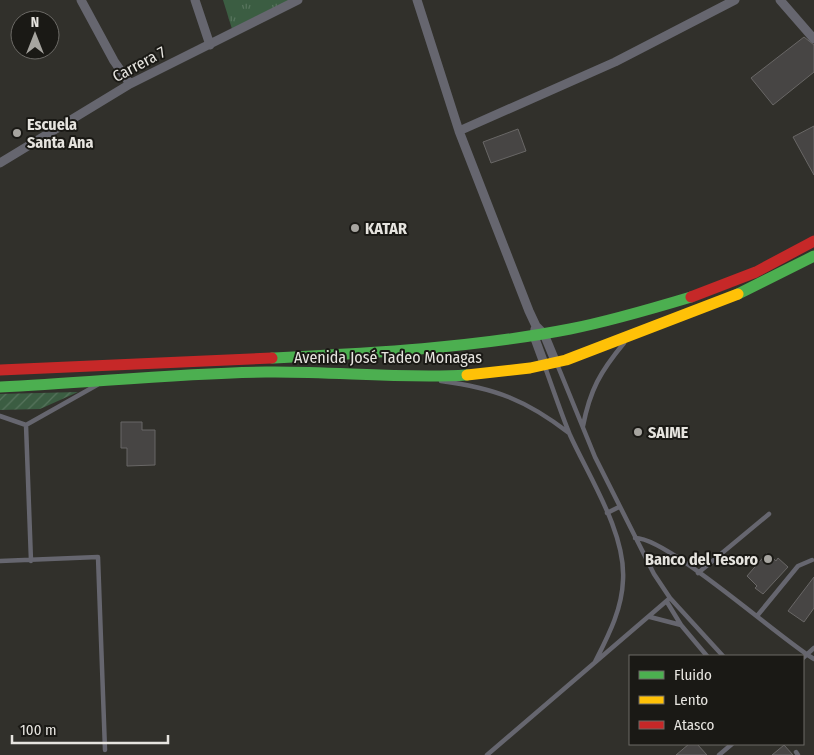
<svg xmlns="http://www.w3.org/2000/svg" width="814" height="755" font-family="'Fira Sans Condensed',sans-serif">
  <style>
    .park { fill: url(#park-tufts) }
    .garden { fill: url(#garden-furrows) }
    .building { fill: #474544; stroke: #696766 }
    .lines { fill: none; stroke-linecap: round; stroke-linejoin: round }
    .lane { stroke: #66666f; stroke-width: 4.5 }
    .street { stroke: #66666f; stroke-width: 9 }
    .fast { stroke: #4caf50; stroke-width: 11 }
    .slow { stroke: #ffc107; stroke-width: 11 }
    .jam { stroke: #c62828; stroke-width: 11 }
    .poi-dot { fill: #a7a5a0; stroke: #1a1915; stroke-width: 2 }
    .labels { text-anchor: middle; dominant-baseline: central; stroke-width: 4; stroke-linejoin: round; paint-order: stroke }
    .street-label { font-size: 16px; fill: #e6e4df; stroke: #1a1915 }
    .poi-label { font-size: 16px; font-weight: bold; fill: #e6e4df; stroke: #1a1915; text-anchor: start }
  </style>
  <defs>
    <pattern id="park-tufts" width="24" height="20" patternUnits="userSpaceOnUse" patternTransform="scale(1.25)"><rect width="24" height="20" fill="#3b5d42"/><path d="M3 7l-1-3M5 7V3M7 7l1-3M15 17l-1-3M17 17v-4M19 17l1-3" fill="none" stroke="#57745d"/></pattern>
    <pattern id="garden-furrows" width="10" height="10" patternUnits="userSpaceOnUse" patternTransform="scale(1.25)"><rect width="10" height="10" fill="#3b5d42"/><path d="M-1 1l2-2M0 10L10 0M9 11l2-2" fill="none" stroke="#57745d"/></pattern>
  </defs>
  <rect width="100%" height="100%" fill="#31302b"/>
  <path class="park" d="M223 0H291L232 29Z"/>
  <path class="garden" d="M78 392 40 409 0 410V394Z"/>
  <path class="building" d="M804 37 814 45V72L773 105 751 78Z
    M814 126V175L793 137Z
    M518 129 526 151 491 163 483 142Z
    M121 422H142V430H155V465L127 466V448H121Z
    M767 553 776 561 778 558 788 567 763 594 755 588 757 586 747 576Z
    M814 577V608L804 622 788 611Z
    M689 744H697L707 755H676Z
    M784 745 793 755H772Z"/>
  <g class="lines">
    <path class="lane" d="M557 364 595 457 654 574 670 598 723 656
      M545 367C553 389 561 413 570 435 589 477 626 533 623 580 622 610 608 636 595 662
      M441 381C495 388 526 400 569 433
      M0 416 26 425 97 385
      M26 425 31 561
      M583 426C590 390 600 372 624 343
      M607 513 619 507
      M635 538C667 537 779 638 814 659
      M0 561 98 557 105 750
      M698 573 769 514
      M667 602 681 625 707 656
      M757 616 798 566 812 560
      M650 617 681 625
      M803 658 814 648
      M796 752 798 755
      M487 755 670 598
      M719 755 732 744"/>
    <path class="street" d="M81 0 114 61 130 84
      M195 0 210 45
      M417 0 459 131 529 311 536 326 544 334 556 363
      M780 0 814 39
      M459 131 615 62 735 0
      M0 163 130 84 298 0
      M535 329 534 336 545 366"/>
    <path class="fast" d="M738 294 814 256
      M272 358C371 353 472 348 570 329 611 321 651 309 691 297
      M0 387C89 383 177 373 266 372 333 371 400 379 467 375"/>
    <path class="slow" d="M467 375 530 368 566 360 738 294"/>
    <path class="jam" d="M691 297 756 272 814 241
      M0 370 272 358"/>
  </g>
  <g class="poi-dot">
    <circle cx="17" cy="133" r="5"/>
    <circle cx="355" cy="228" r="5"/>
    <circle cx="638" cy="432" r="5"/>
    <circle cx="768" cy="559" r="5"/>
  </g>
  <g class="labels">
    <g class="street-label">
      <text transform="translate(139 64) rotate(-28)">Carrera 7</text>
      <text x="388" y="357">Avenida José Tadeo Monagas</text>
    </g>
    <g class="poi-label">
      <text x="27" y="124">Escuela<tspan x="27" dy="18">Santa Ana</tspan></text>
      <text x="365" y="228">KATAR</text>
      <text x="648" y="432">SAIME</text>
      <text x="758" y="559" text-anchor="end">Banco del Tesoro</text>
    </g>
  </g>
  <rect x="629" y="655" width="175" height="90" fill="#1a1915" stroke="#6c6a66"/>
  <rect x="639" y="671" width="25" height="8" fill="#4caf50" stroke="#6c6a66"/>
  <text x="674" y="680" font-size="15" fill="#e6e4df">Fluido</text>
  <rect x="639" y="696" width="25" height="8" fill="#ffc107" stroke="#6c6a66"/>
  <text x="674" y="705" font-size="15" fill="#e6e4df">Lento</text>
  <rect x="639" y="721" width="25" height="8" fill="#c62828" stroke="#6c6a66"/>
  <text x="674" y="730" font-size="15" fill="#e6e4df">Atasco</text>
  <g transform="translate(35 35)"><circle r="24" fill="#1a1915" stroke="#6c6a66"/>
  <path d="M0-4L9 19L0 12L-9 19Z" fill="#a7a5a0"/>
  <text y="-8" font-size="14" font-weight="bold" text-anchor="middle" fill="#e6e4df">N</text>
  </g>
  <path d="M12 735v8h156v-8" fill="none" stroke="#e6e4df" stroke-width="2.5"/>
  <text x="20" y="735" font-size="15" fill="#e6e4df" stroke="#1a1915" stroke-width="4" paint-order="stroke">100 m</text>
</svg>
